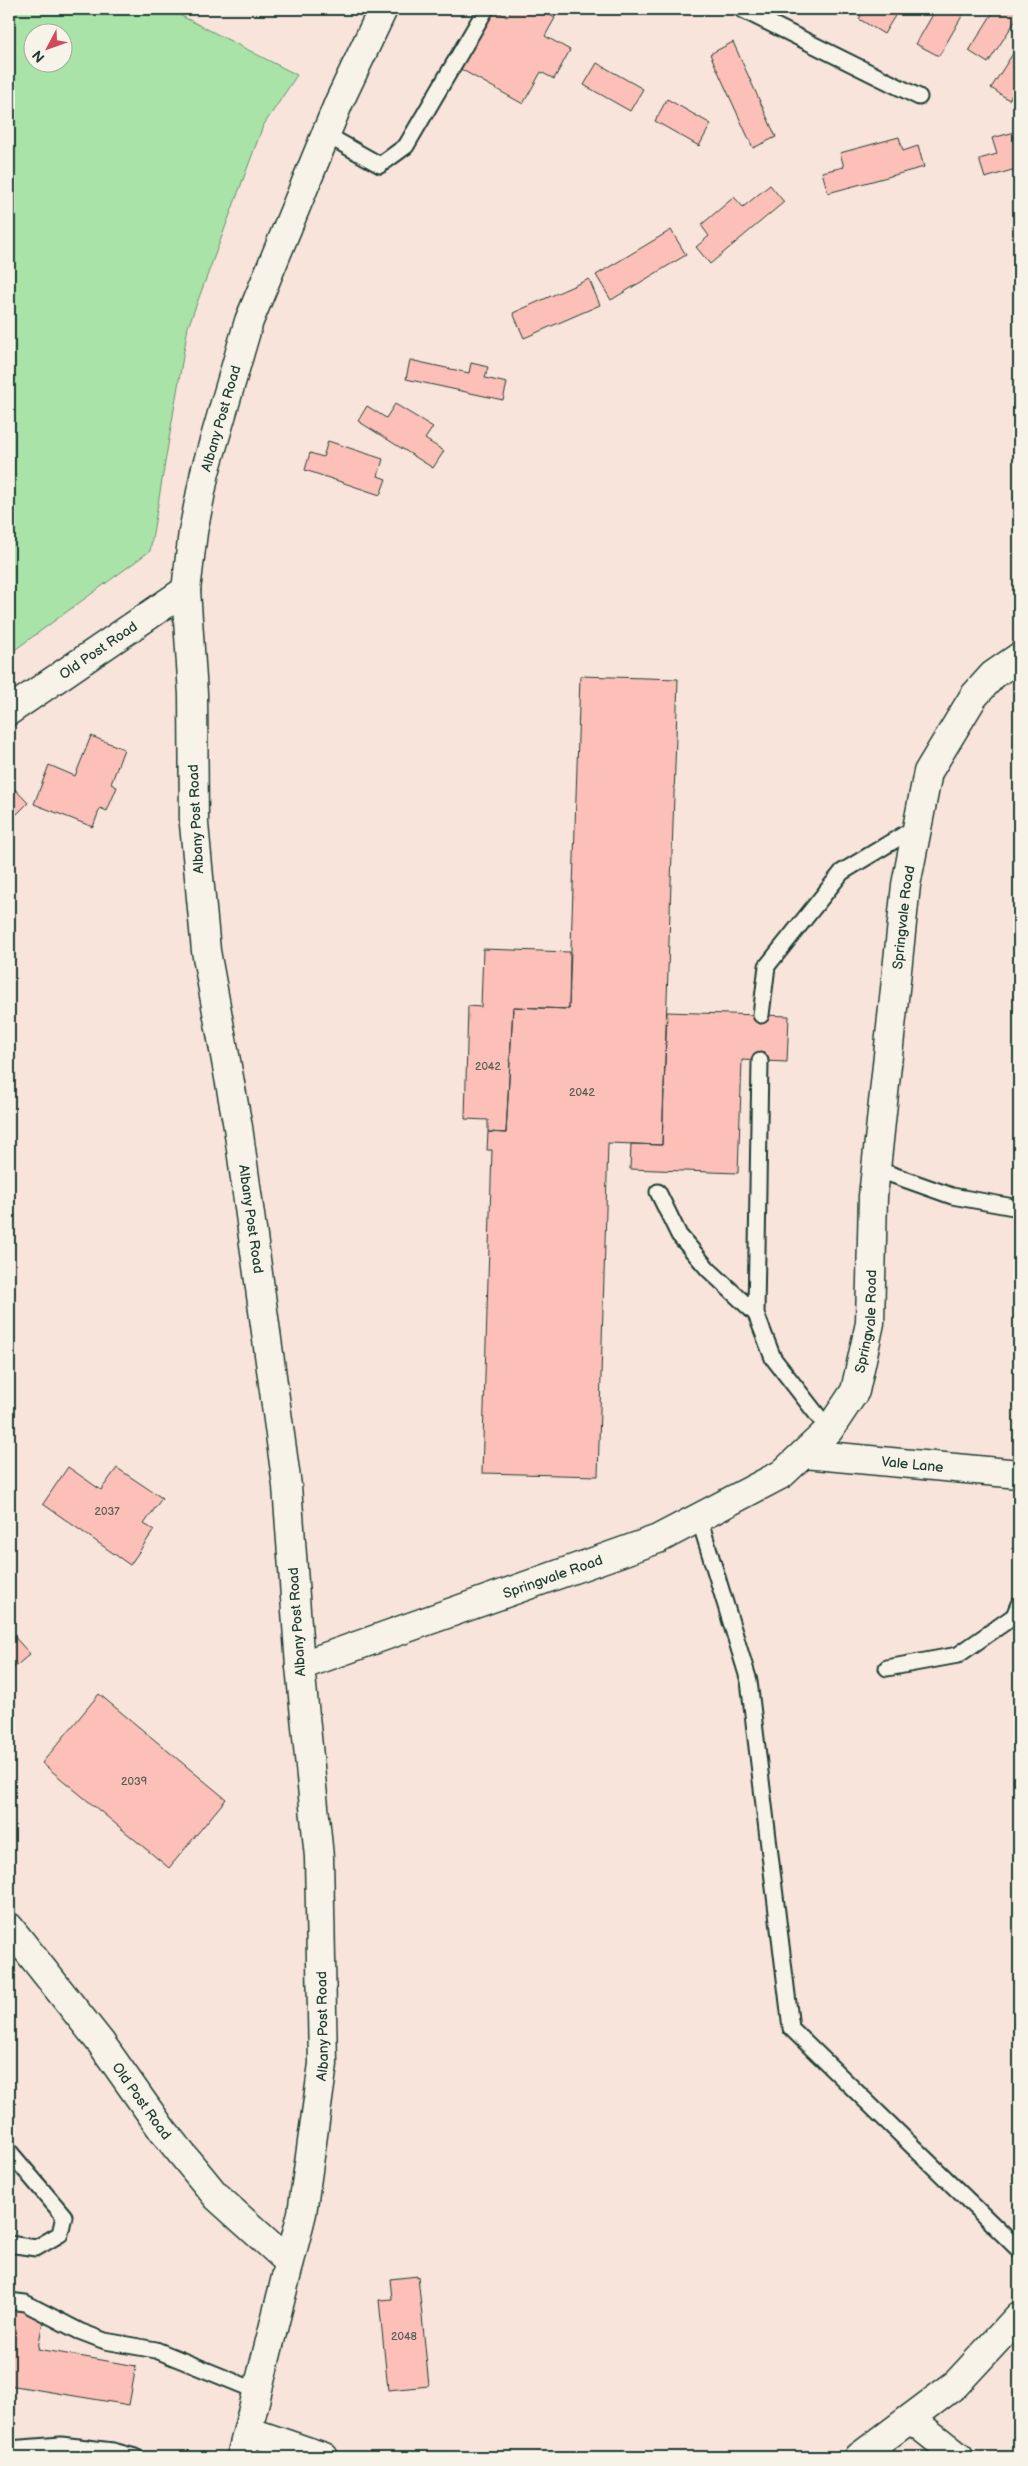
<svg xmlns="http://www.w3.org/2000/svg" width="1028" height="2466" font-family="'Balsamiq Sans',sans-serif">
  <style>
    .green { fill: #aae3a8; stroke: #64906e; fill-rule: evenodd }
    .building { fill: #fcc0b8; stroke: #1f3d34 }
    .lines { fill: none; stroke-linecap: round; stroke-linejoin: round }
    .service-casing { stroke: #1f3d34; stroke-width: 19 }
    .minor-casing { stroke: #1f3d34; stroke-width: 31 }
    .tertiary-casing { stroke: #1f3d34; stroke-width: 31 }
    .secondary-casing { stroke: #1f3d34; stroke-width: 31 }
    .service { stroke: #f7f3e8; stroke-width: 15 }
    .minor { stroke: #f7f3e8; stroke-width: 28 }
    .tertiary { stroke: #f7f3e8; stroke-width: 28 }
    .secondary { stroke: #f7f3e8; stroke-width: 28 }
    .labels { text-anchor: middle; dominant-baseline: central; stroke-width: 4.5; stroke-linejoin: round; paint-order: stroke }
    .number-label { font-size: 11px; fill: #565e55 }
    .street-label { font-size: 14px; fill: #1f3d34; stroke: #f7f3e8 }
  </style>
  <rect width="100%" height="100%" fill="#f8e4da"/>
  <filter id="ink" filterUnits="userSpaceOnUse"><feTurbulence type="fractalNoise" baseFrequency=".02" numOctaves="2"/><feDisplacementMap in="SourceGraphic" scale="10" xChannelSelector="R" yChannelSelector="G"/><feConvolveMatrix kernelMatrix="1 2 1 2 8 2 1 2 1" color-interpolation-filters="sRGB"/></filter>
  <g filter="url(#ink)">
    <path class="green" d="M9 9H168L297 75 263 126 188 327 150 551 9 654ZM32 32H62V62H32Z"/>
    <path class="building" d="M491 9 507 17 512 9H538L555 18 545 36 570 50 554 79 541 72 523 104 457 67Z
      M865 9H899L884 34 859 19Z
      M936 9H966L939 56 916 44Z
      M995 9H1019V15L988 63 969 51Z
      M733 42 776 137 753 148 710 54Z
      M1019 44V83L1009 100 991 88Z
      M597 63 643 89 630 111 584 85Z
      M667 99 711 124 699 146 655 121Z
      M1019 131V168L985 178 979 159 997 154 992 138Z
      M899 137 903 151 918 146 924 167 828 193 822 172 844 167 840 153Z
      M770 185 784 202 710 264 696 247 709 236 701 225 734 197 743 207Z
      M671 230 686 255 611 300 596 275Z
      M589 279 600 305 524 338 513 313Z
      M410 360 469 373 471 363 488 367 485 378 507 383 503 400 406 379Z
      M395 404 433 427 425 439 444 451 433 468 358 421 367 406 386 418Z
      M328 441 383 459 378 476 386 479 380 495 305 470 310 453 323 457Z
      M580 676 678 679 662 1145 608 1143 598 1476 482 1473 492 1150H487L488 1132 506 1133 513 1007 569 1009Z
      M91 736 124 749 111 784 117 787 107 811 100 808 93 827 34 804 49 765 75 776Z
      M9 783 28 803 9 822Z
      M483 949 570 952 569 1009 513 1007 506 1133 488 1132V1120L465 1119 468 1006 481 1007Z
      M667 1012 789 1016 787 1062 742 1060 738 1173 630 1169 631 1144 662 1145Z
      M68 1467 101 1490 117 1468 162 1498 144 1524 154 1530 130 1565 43 1504Z
      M11 1633 30 1654 9 1672V1635Z
      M99 1694 226 1799 169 1868 42 1763Z
      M418 2276 429 2386 388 2390 379 2300 392 2299 390 2279Z
      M9 2308 44 2314 38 2349 136 2366 129 2405 9 2385Z"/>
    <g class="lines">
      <defs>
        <path id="service" d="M741 9 919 97
          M325 134 380 165 406 146 486 9
          M761 1015 767 966 842 872 918 826
          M760 1061 756 1314 773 1358 829 1430
          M876 1169 952 1196 1019 1208
          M658 1192 679 1235 708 1269 756 1314
          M699 1518 749 1681 791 2028 1019 2250
          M887 1668 958 1655 1014 1616 1019 1604
          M9 2151 64 2216 60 2234 36 2248 9 2244
          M9 2301 25 2303 79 2331 105 2341 156 2350 257 2391
          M9 2449 61 2445 113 2451 135 2457"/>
        <g id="minor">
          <path id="s1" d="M805 1454 1019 1474"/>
          <path id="s2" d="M9 1927 101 2043 163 2131 217 2197 289 2262"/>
          <path d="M911 2419 959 2457"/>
          <path d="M248 2431 324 2457"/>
          <path d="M859 2457 956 2384 1019 2316"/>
        </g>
        <g id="tertiary">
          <path id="s3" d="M9 711 186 590"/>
          <path id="s4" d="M300 1666 658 1539 782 1474 829 1430 855 1391 870 1323 873 1196 876 1169 906 885 928 772 974 696 993 675 1019 657"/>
        </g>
        <g id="secondary">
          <path id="s5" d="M241 2457 302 2213 323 2064 319 1857 300 1666 287 1486 238 1127 206 951 194 824 193 694 186 590 193 532 205 472 249 321 339 102 383 9"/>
        </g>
      </defs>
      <use href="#service" class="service-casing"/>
      <use href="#minor" class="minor-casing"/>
      <use href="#tertiary" class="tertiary-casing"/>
      <use href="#secondary" class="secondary-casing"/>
      <use href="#service" class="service"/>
      <use href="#minor" class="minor"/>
      <use href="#tertiary" class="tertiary"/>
      <use href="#secondary" class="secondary"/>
    </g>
  </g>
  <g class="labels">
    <g class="number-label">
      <text x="488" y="1066">2042</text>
      <text x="582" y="1092">2042</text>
      <text x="107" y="1511">2037</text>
      <text x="134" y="1781">2039</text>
      <text x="404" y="2336">2048</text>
    </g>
    <g class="street-label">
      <text stroke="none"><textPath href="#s5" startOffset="2060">Albany Post Road</textPath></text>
      <text stroke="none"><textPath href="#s3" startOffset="108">Old Post Road</textPath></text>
      <text transform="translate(196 819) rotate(-93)">Albany Post Road</text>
      <text stroke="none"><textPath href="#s4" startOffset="1108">Springvale Road</textPath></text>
      <text transform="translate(251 1219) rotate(82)">Albany Post Road</text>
      <text stroke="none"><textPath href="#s4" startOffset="702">Springvale Road</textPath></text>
      <text stroke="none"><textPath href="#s1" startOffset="108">Vale Lane</textPath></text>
      <text stroke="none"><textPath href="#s4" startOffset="268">Springvale Road</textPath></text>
      <text transform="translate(297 1622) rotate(-94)">Albany Post Road</text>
      <text stroke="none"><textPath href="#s5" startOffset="440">Albany Post Road</textPath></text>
      <text stroke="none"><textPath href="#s2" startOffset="219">Old Post Road</textPath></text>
    </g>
  </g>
  <rect width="1028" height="2466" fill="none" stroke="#f7f3e8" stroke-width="30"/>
  <rect x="15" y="15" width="998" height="2436" fill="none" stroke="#1f3d34" stroke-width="2" filter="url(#ink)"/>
  <g transform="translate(48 48) rotate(229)"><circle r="24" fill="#f7f3e8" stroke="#a1aaa0"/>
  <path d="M0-4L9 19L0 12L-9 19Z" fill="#d1495b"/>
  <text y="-8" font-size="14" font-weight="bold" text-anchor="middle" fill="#1f3d34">N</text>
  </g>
</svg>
